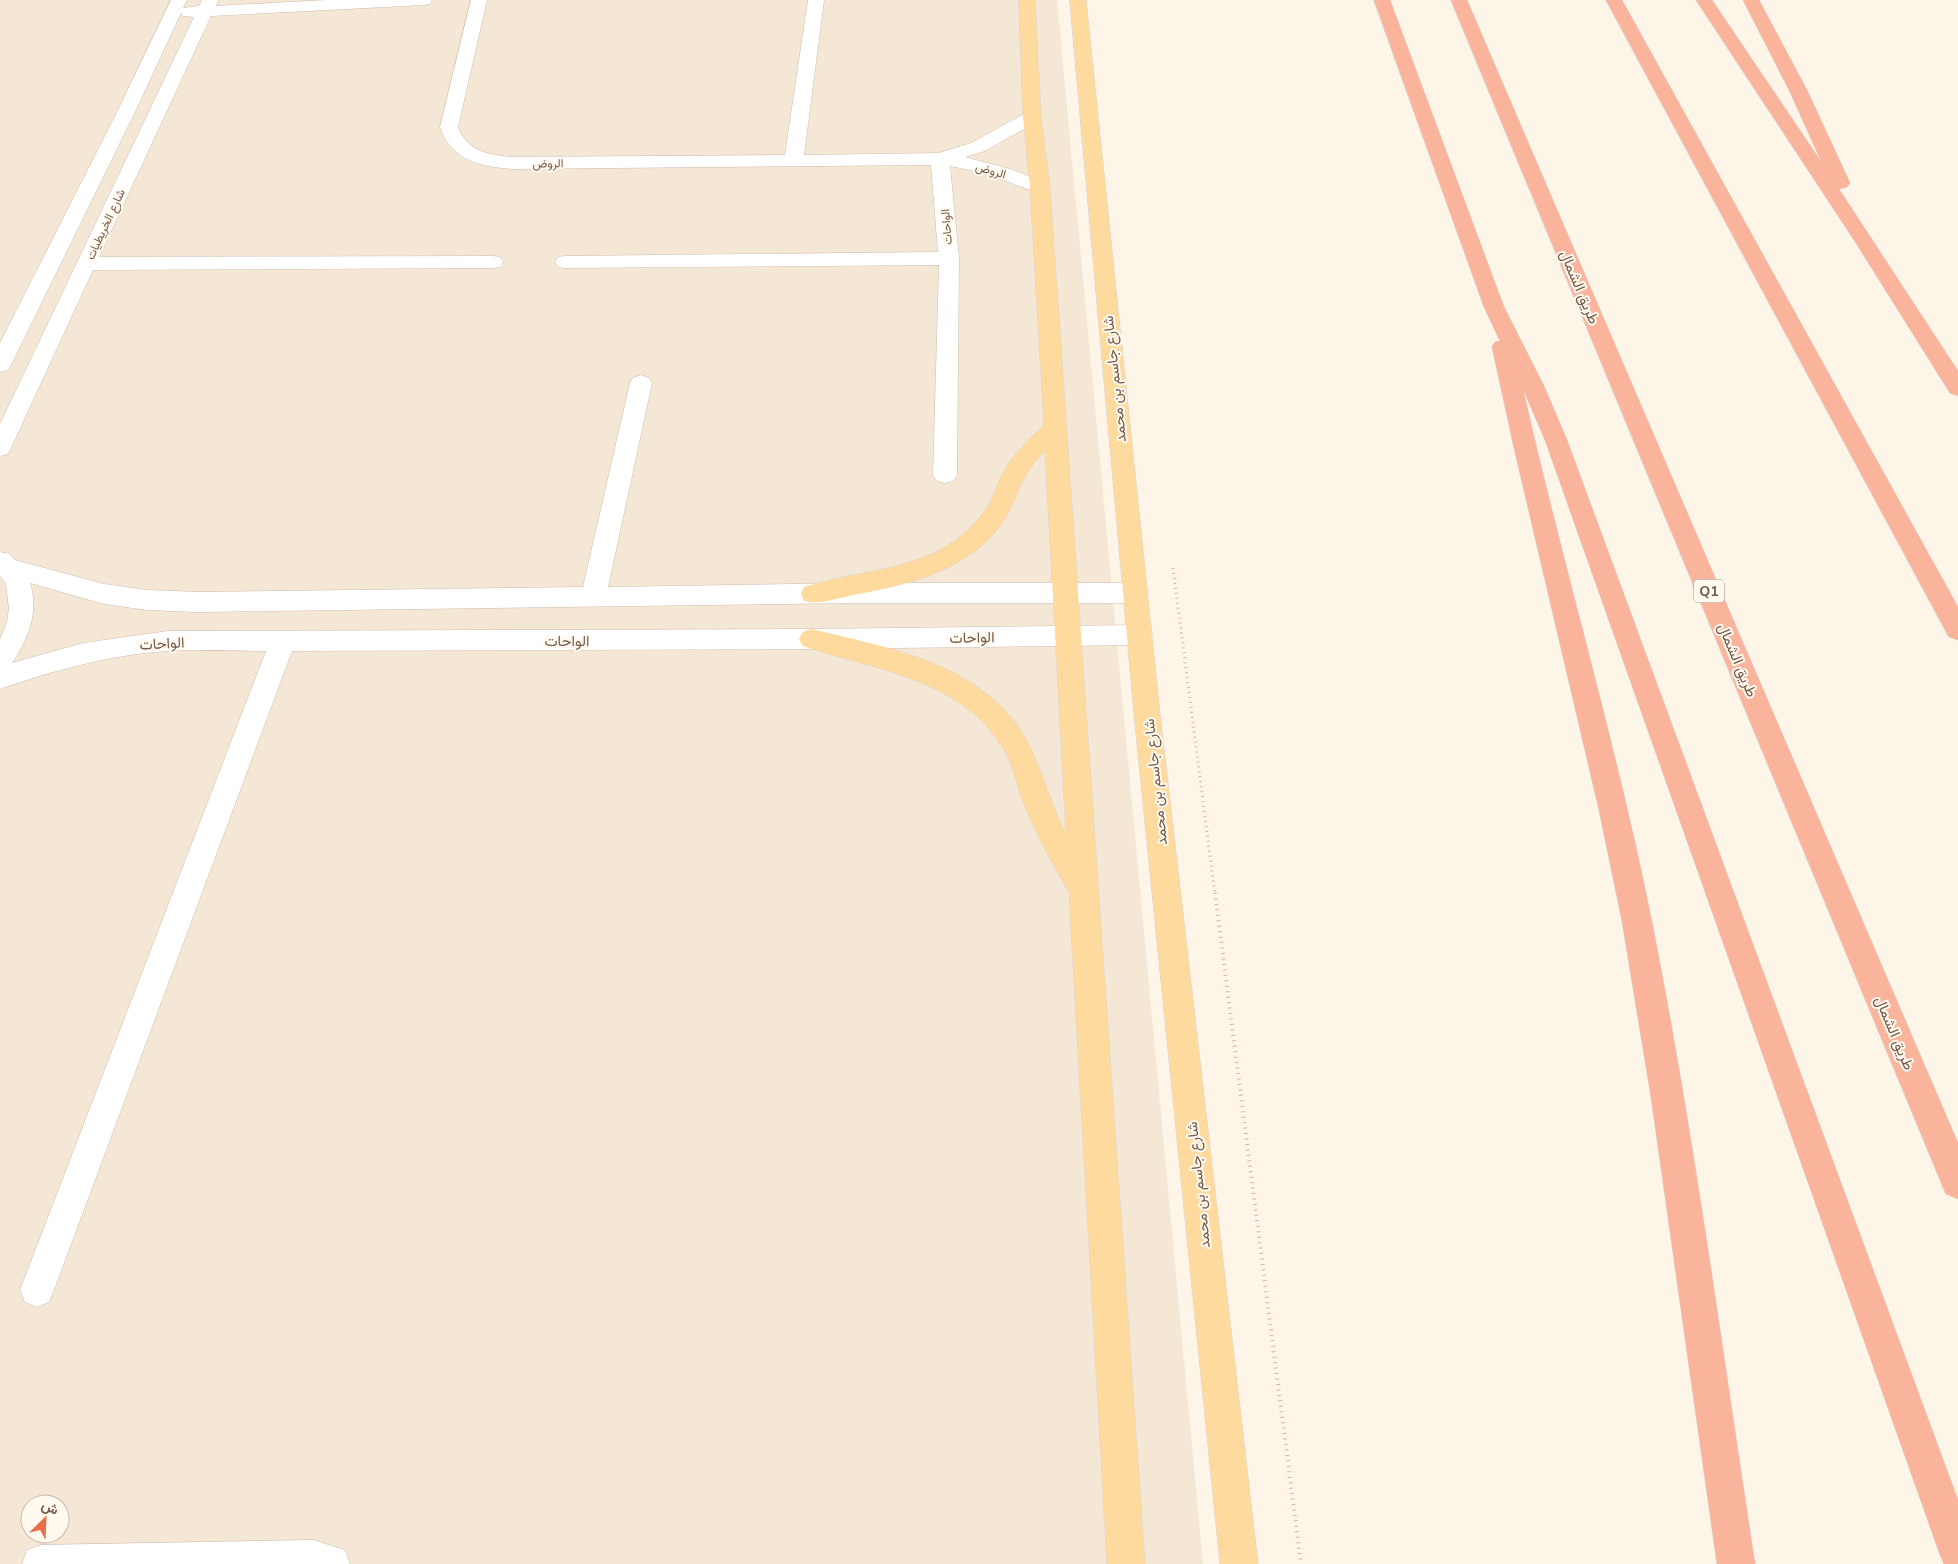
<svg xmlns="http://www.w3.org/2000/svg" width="1958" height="1564" font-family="Mulish,Vazirmatn,sans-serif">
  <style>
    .residential { fill: #f5e7d5; fill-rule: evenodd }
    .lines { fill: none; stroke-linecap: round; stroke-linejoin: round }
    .minor-casing { stroke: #d0bcac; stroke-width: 1 }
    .major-casing { stroke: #dcd4d0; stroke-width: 1 }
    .highway-casing { stroke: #dcd4d0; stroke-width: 1 }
    .path-far1 { stroke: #dab6a0; stroke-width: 3; stroke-dasharray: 1 4; stroke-linecap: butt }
    .path { stroke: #dab6a0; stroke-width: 4; stroke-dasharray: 1 4.5; stroke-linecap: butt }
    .minor { fill: #fff; fill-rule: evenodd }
    .major { fill: #feda9e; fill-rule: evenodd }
    .highway { fill: #fab49c; fill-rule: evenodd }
    .labels { text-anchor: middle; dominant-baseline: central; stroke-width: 4; stroke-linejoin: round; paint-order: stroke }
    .far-street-label { font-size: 12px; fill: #795b4a; stroke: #fff9ef }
    .shield { fill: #fff9ef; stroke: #a18a7c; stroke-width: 1 }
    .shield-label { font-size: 14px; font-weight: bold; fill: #795b4a }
    .street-label { font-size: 15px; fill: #795b4a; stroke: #fff9ef }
  </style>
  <rect width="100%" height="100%" fill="#fdf5e8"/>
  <path class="residential" d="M0 0H1057L1203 1564H0ZM30 1504H60V1534H30Z"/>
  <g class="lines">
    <defs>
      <path id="minor" d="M171 0H187L183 8 199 6 202 0H218L216 6 326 0H432L430 4 424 5 211 16 99 257 493 256 500 257 503 262 500 267 493 268 93 270 11 448 8 454 0 456V424L194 17 183 16 181 13 135 112 11 365 8 370 0 372V343L117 112Z
        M471 0H487L458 127C467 151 488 155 512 157L785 155 808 0H824L804 155 939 153 971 143 1026 113 1032 112 1038 113 1041 117 1038 121 985 151 965 157 1010 169 1047 183 1050 187 1047 191 1040 193 1033 191 984 173 950 166 959 258 957 475 953 481 945 483 937 481 933 475 939 265 565 268 558 267 555 262 558 257 565 256 938 252 931 165 512 169C479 166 452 161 440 127Z
        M641 375 649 378 652 383 608 587 857 583H1135L1144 586 1147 593 1144 600 1135 603H857L198 612 147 610 104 604 30 583C39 612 29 638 12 663L83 643 168 631 812 629 1140 625 1149 628 1153 635 1149 642 1140 645 812 649 292 651 54 1290 49 1302 37 1307 25 1302 20 1290 266 651C234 651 200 649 167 651 109 655 55 670 0 689V639L7 622 9 609 6 584 0 576V552L10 554 15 560 104 584 147 590 198 592 583 587 630 383 633 378Z
        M313 1540 345 1550 350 1564H22L27 1550 41 1545Z"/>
      <path id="major" d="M1019 0H1035L1041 117 1050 187 1145 1564H1107L1069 892C1052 863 1036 834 1024 804 1017 787 1014 769 1006 753 964 678 877 671 803 646L799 639 803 632 812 629C889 648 984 664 1026 739 1042 769 1050 803 1066 834L1045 451C1038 458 1031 466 1026 475 1016 492 1011 513 998 529 962 573 903 586 849 596 834 599 818 605 804 601L801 594 804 587C868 567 934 573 981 516 991 504 995 489 1002 475 1012 456 1027 440 1044 425L1030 187 1023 117Z
        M1070 0H1086L1160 714 1258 1564H1220L1134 714Z"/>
      <path id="highway" d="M1374 0H1390L1504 307 1544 386 1567 440 1958 1500V1564H1944L1939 1552 1545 440 1523 389C1563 567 1616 742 1652 922 1694 1134 1722 1350 1755 1564H1717L1651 1097 1622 921 1599 810 1514 448 1492 347 1495 342 1500 341 1484 307Z
        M1451 0H1467L1958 1143V1199L1946 1194Z
        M1606 0H1622L1958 607V640L1949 637Z
        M1696 0H1712L1822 163 1789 90 1743 0H1759L1807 90 1850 183 1847 187 1839 189 1958 371V396L1950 393 1854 240Z"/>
    </defs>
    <use href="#minor" class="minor-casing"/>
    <use href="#major" class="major-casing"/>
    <use href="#highway" class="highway-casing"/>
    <path class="path-far1" d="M1173 568 1215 894"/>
    <path class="path" d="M1215 893 1301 1564"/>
    <use href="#minor" class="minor"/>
    <use href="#major" class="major"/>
    <use href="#highway" class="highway"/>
  </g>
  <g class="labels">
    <g class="far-street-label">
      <text transform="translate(548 163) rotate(-1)">الروض</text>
      <text transform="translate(991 170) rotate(16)">الروض</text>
      <text transform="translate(105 224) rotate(-65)">شارع الخريطيات</text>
      <text transform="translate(946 227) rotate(-95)">الواحات</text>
    </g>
    <rect class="shield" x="1694" y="579.5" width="30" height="23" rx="4"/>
    <g class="shield-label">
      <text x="1709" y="591">Q1</text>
    </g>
    <g class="street-label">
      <text transform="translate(1580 287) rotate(67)">طريق الشمال</text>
      <text transform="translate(1114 379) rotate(-96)">شارع جاسم بن محمد</text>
      <text transform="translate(972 637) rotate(-1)">الواحات</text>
      <text x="567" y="640">الواحات</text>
      <text transform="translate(162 643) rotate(-3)">الواحات</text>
      <text transform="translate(1738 660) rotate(67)">طريق الشمال</text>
      <text transform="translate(1155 782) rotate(-96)">شارع جاسم بن محمد</text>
      <text transform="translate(1895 1033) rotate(67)">طريق الشمال</text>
      <text transform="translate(1198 1185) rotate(-96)">شارع جاسم بن محمد</text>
    </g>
  </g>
  <g transform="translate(45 1519) rotate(24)"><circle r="24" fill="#fff9ef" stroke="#c9baad"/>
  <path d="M0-4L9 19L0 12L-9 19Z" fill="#ec6c48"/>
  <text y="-8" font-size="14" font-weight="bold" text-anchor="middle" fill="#795b4a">ش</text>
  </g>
</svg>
